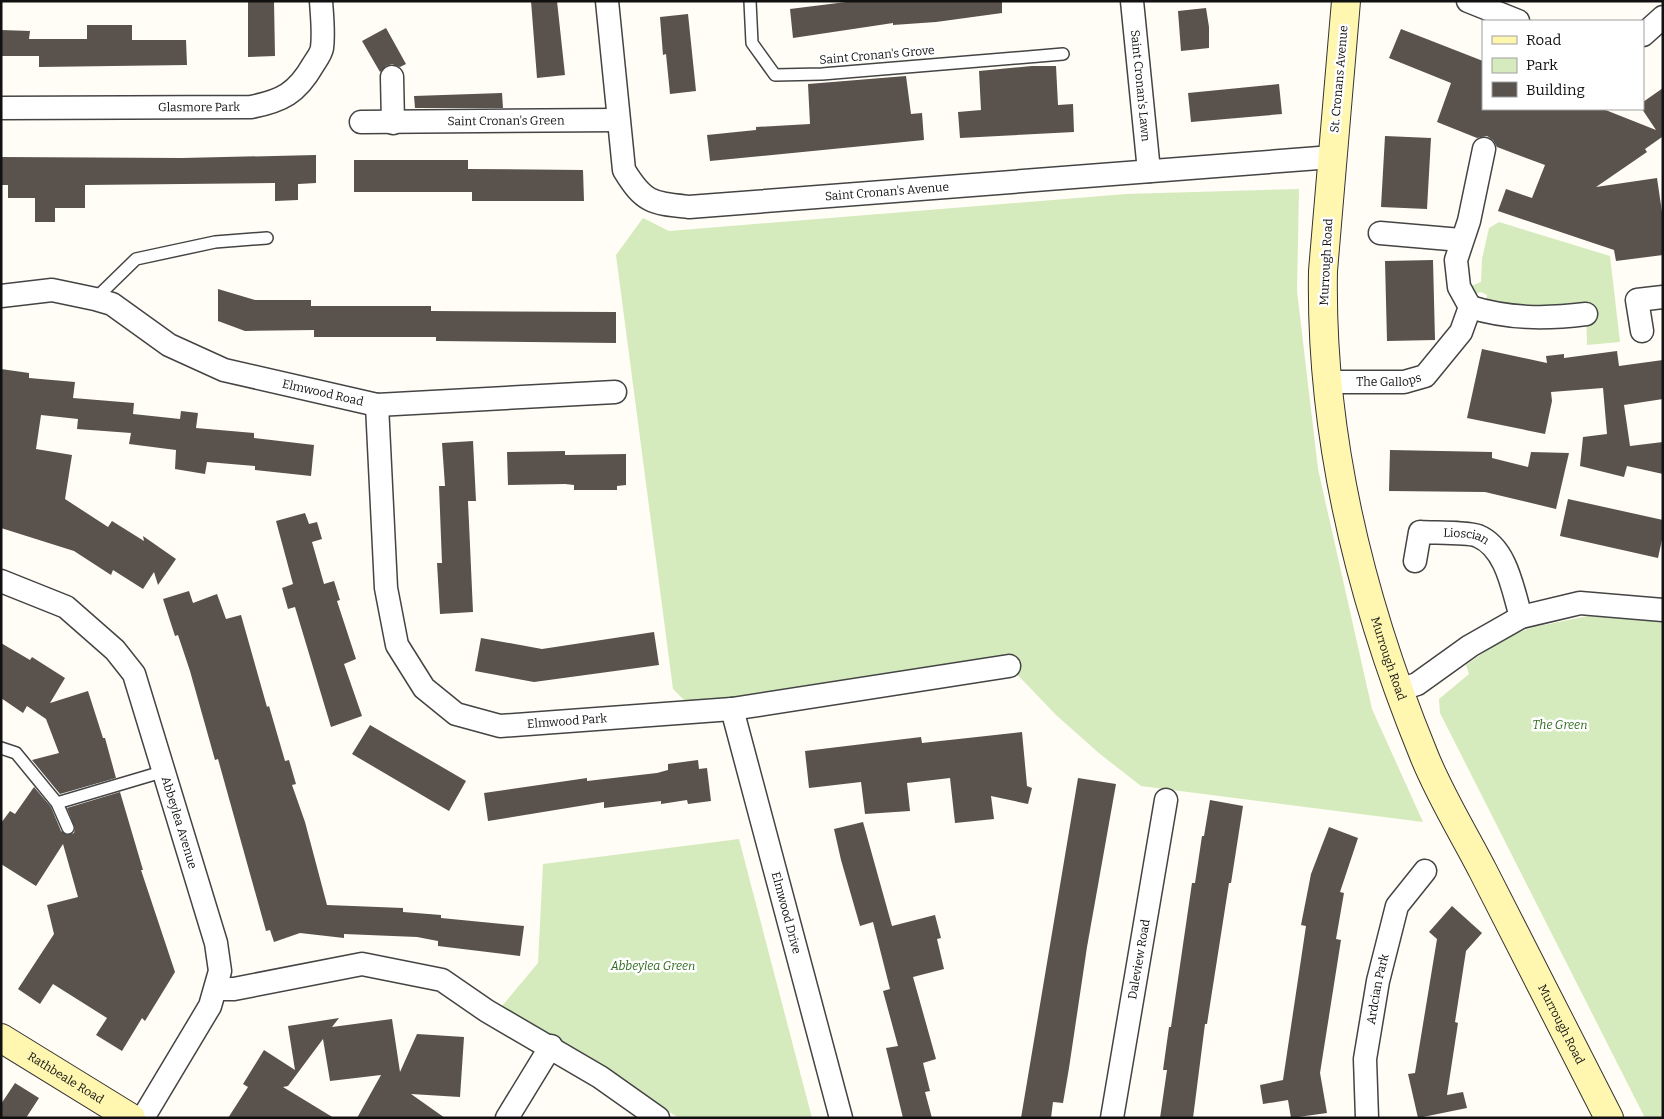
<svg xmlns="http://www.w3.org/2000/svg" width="1664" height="1119" font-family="Bitter,serif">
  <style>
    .green { fill: #d5ebbd }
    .building { fill: #5a524d }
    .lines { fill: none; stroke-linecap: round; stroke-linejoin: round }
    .lane-casing { stroke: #444; stroke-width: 14 }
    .street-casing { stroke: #444; stroke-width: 25 }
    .secondary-casing { stroke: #333; stroke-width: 30 }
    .lane { stroke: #fff; stroke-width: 11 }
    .street { stroke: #fff; stroke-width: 22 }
    .secondary { stroke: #fff6b0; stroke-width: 28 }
    .labels { text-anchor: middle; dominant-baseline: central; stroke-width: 5; stroke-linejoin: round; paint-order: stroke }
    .street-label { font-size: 12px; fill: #111; stroke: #fff }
    .park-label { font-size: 12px; font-style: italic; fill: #2f6b1f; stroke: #fff }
  </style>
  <rect width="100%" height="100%" fill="#fffdf5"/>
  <path class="green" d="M1299 189 1297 291 1318 469 1372 709 1423 822 1141 786 1100 754 1056 715 1009 666 696 712 673 689 616 255 643 218 669 231 1126 194Z
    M1499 222 1610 256 1620 342 1587 345 1586 310 1486 304 1487 295 1481 292 1471 295V286L1481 282 1482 259 1489 228Z
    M1588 616 1663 621V1118H1645L1440 713 1439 699 1469 674 1466 665 1507 636 1534 627Z
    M739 839 812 1118H679L502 1006 538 963 543 864Z"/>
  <path class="building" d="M248 1H274L275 56 248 57Z
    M531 1H557L565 75 537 78Z
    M854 1H1002V13L936 22 893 25V23L793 38 790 9Z
    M1206 8 1209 27V48L1181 51 1178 11Z
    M688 14 696 91 670 94 666 54 663 55 660 17Z
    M87 25H132V40H186L187 65 39 67V56H1V30L30 31 29 39H87Z
    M386 28 406 64 400 67 392 64 386 66 380 72 362 41Z
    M1401 29 1483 61V109H1603L1656 130 1642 109 1643 102 1663 88V139L1662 137 1645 149 1647 152 1596 187 1657 178 1663 219V255L1616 261 1614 250 1498 211 1506 189 1532 198 1545 165 1497 147 1493 140 1487 136 1477 138 1437 122 1451 83 1389 58Z
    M1032 66H1056L1058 105 1073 104 1074 132 960 138 958 112 981 110 979 71Z
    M906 76 911 114 922 113 924 140 710 161 707 135 756 130V127L810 124 808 84Z
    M1279 84 1282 114 1191 122 1188 93Z
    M502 93 503 108H415L414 96Z
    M1385 136 1431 138 1427 209 1381 207Z
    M316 155V183L298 184V200L275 201V183L85 185V208H55V222H35V198H8V185H1V157L182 158Z
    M354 160H468V169L583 170 584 201H472V192H354Z
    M1433 260 1435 340 1387 341 1385 261Z
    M218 289 255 300H311V306H431V311L616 312V343L436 341V337H314V330L245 331 218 321Z
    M1482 349 1547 363 1546 356 1564 354V358L1617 351 1619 366 1663 360V399L1624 405 1630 446 1663 442V474L1627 466 1624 477 1580 466 1583 437 1607 434 1603 388 1551 392 1552 401 1545 434 1467 418Z
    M1 369 29 373V378L75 382 73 398 134 403 133 414 180 419 181 411 198 413 196 428 254 433V438L314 445 311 476 255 470V466L207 462 205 474 175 469 176 450 129 444 131 433 77 429 78 419 41 415 36 449 72 455 65 499 108 527 112 521 144 541 143 536 176 559 158 585 154 572 143 589 113 570 111 575 74 551 1 528Z
    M473 441 476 501H468L473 612 440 614 437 563H442L439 486H445L442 443Z
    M1390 450 1492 452V458L1528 467 1531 452 1569 453 1556 509 1485 492 1389 491Z
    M565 451V455L626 454V485L617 486V490H574V485L565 484 508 485 507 452Z
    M1568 499 1663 520V535L1658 558 1560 536Z
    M305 513 309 524 317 522 322 539 312 542 324 584 334 581 340 600 337 601 356 659 344 664 362 716 331 727 295 607 288 609 282 588 293 584 276 521Z
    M189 591 193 603 217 594 226 619 241 615 267 707 269 706 285 761 289 760 296 784 292 785 305 822 327 905 403 908V912L441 915V918L524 926 520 956 438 946V941L417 937 344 934V938L300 933 274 942 270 930 266 931 218 759 215 760 190 671 178 635 175 636 163 599Z
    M654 632 659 665 534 682 475 671 481 638 542 649Z
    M1 643 30 660 32 657 65 678 50 703 88 691 103 738H105L116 778 60 794 32 760 59 753 46 719 27 706 23 713 1 698Z
    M370 725 466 781 449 811 352 754Z
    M1022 732 1027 786 1032 788 1028 804 991 796 994 819 955 823 950 778 907 783 910 811 865 814 861 782 809 788 805 751 921 737 922 743Z
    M698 760 699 769 707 768 711 801 688 804 687 800 661 804V801L604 808V802L488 821 484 793 587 778V781L657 773 668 770V764Z
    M1078 778 1116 784 1087 947 1069 1068 1063 1103 1053 1102 1051 1118H1021Z
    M34 787 51 807 61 831 68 835 74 833 75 828 67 808 120 792 143 870H141L175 972 145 1021 142 1018 122 1051 96 1035 107 1018 53 984 40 1004 18 989 54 934 47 905 78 897 63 844 36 886 1 864V823L10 811 15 814Z
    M1210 800 1243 806 1231 883H1229L1207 1024H1205L1193 1118H1160L1167 1070H1163L1169 1027H1171L1192 883H1195L1202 836H1204Z
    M863 822 892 926 935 915 941 938 937 939 944 969 913 977 936 1059 923 1063 930 1091 925 1092 932 1118H903L886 1048 898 1046 883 991 890 989 873 922 860 926 841 860 834 829Z
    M1329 827 1358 838 1340 892 1344 893 1336 939 1341 940 1320 1073 1327 1113 1291 1118 1288 1100 1263 1104 1260 1085 1283 1080 1306 926 1301 925 1311 874Z
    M1452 906 1482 933 1466 951 1455 1022 1458 1023 1447 1095 1463 1092 1467 1108 1418 1118 1408 1074 1415 1073 1437 939 1429 932Z
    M339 1018 332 1027 392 1019 400 1072 417 1034 464 1037 460 1097 411 1094 445 1118H357L381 1075 330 1081 323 1039 288 1086 283 1087 334 1118H228L248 1087 243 1084 264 1050 295 1070 288 1026Z
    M15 1083 39 1098 26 1118H1V1104Z"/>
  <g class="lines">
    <defs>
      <path id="lane" d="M750 1 752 43 775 75 822 74 1063 54
        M95 299 136 259 215 242 267 238
        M1 748 16 753 57 803 165 771
        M57 803 68 828"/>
      <g id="street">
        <path id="s1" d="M607 1 624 170C644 203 652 203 689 207L1332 157"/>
        <path id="s2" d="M1132 1 1149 171"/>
        <path d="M1468 1 1518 21"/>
        <path d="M1643 35 1663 17"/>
        <path d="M392 77 393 123"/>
        <path id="s3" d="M1 108 251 107C282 101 297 93 313 65 316 60 321 54 322 48 324 33 322 16 321 1"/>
        <path id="s4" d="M361 122 618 120"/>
        <path d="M1380 233 1461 240"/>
        <path id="s5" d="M1 296 52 290 95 299 112 304 169 345 224 370 377 405 615 392"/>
        <path d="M1470 307C1509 319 1546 319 1586 314"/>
        <path d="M1642 331 1637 300 1663 297"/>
        <path id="s6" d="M1329 382H1404L1425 376 1461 332 1470 307 1459 287 1456 260 1469 221 1484 149"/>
        <path id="s7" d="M377 405 386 588 397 645 424 688 456 714 500 726 732 709 1009 666"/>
        <path id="s8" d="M1415 561 1420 532C1432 533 1469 532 1478 536 1507 548 1513 591 1521 617"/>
        <path id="s9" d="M1 581 66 607 115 650 134 674 216 943 220 971 210 1006 143 1118"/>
        <path d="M1399 690 1417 684 1470 646 1521 617 1580 603 1663 610"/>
        <path id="s10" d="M732 709 841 1118"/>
        <path d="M216 989H234L362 964 442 980 487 1011 600 1077 658 1118"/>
        <path d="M507 1118 551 1046"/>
        <path id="s11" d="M1112 1118 1166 800"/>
        <path id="s12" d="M1367 1118 1365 1059 1378 981 1397 906 1425 871"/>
      </g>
      <g id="secondary">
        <path id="s13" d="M1346 1 1323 271C1320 436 1361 601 1423 753 1439 794 1463 832 1483 871 1525 953 1567 1036 1609 1118"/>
        <path id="s14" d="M1 1038 131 1118"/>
      </g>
    </defs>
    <use href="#lane" class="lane-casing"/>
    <use href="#street" class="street-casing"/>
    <use href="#secondary" class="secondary-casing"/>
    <use href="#lane" class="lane"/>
    <use href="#street" class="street"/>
    <use href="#secondary" class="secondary"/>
  </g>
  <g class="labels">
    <g class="street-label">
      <text transform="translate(877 55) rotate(-5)">Saint Cronan's Grove</text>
      <text transform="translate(1339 79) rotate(-85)">St. Cronans Avenue</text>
      <text stroke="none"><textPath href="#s2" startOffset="85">Saint Cronan's Lawn</textPath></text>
      <text stroke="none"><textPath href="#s3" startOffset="198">Glasmore Park</textPath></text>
      <text stroke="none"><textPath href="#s4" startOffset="145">Saint Cronan's Green</textPath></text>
      <text stroke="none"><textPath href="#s1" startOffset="448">Saint Cronan's Avenue</textPath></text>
      <text transform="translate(1326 262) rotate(-87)">Murrough Road</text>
      <text stroke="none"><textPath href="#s6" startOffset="60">The Gallops</textPath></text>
      <text stroke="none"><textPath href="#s5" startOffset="345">Elmwood Road</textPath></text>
      <text stroke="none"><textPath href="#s8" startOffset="76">Lioscian</textPath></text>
      <text stroke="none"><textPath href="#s13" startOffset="666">Murrough Road</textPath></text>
      <text stroke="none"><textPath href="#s7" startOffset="446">Elmwood Park</textPath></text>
      <text stroke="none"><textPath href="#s9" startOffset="321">Abbeylea Avenue</textPath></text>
      <text stroke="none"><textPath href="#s10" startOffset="211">Elmwood Drive</textPath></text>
      <text stroke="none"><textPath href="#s11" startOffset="161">Daleview Road</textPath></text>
      <text stroke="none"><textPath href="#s12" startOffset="130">Ardcian Park</textPath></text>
      <text stroke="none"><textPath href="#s13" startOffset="1071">Murrough Road</textPath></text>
      <text stroke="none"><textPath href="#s14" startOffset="76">Rathbeale Road</textPath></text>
    </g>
    <g class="park-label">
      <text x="1560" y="725">The Green</text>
      <text x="653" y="966">Abbeylea Green</text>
    </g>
  </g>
  <rect width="1664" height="1119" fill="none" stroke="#111111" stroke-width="5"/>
  <rect x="1482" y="20" width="162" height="90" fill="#ffffff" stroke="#a0a0a0"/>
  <rect x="1492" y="36" width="25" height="8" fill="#fff6b0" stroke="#a0a0a0"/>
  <text x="1526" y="45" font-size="15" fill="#111111">Road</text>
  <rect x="1492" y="58" width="25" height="15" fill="#d5ebbd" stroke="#a0a0a0"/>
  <text x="1526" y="70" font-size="15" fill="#111111">Park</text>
  <rect x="1492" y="82" width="25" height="15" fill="#5a524d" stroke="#a0a0a0"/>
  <text x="1526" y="95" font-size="15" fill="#111111">Building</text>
</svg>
